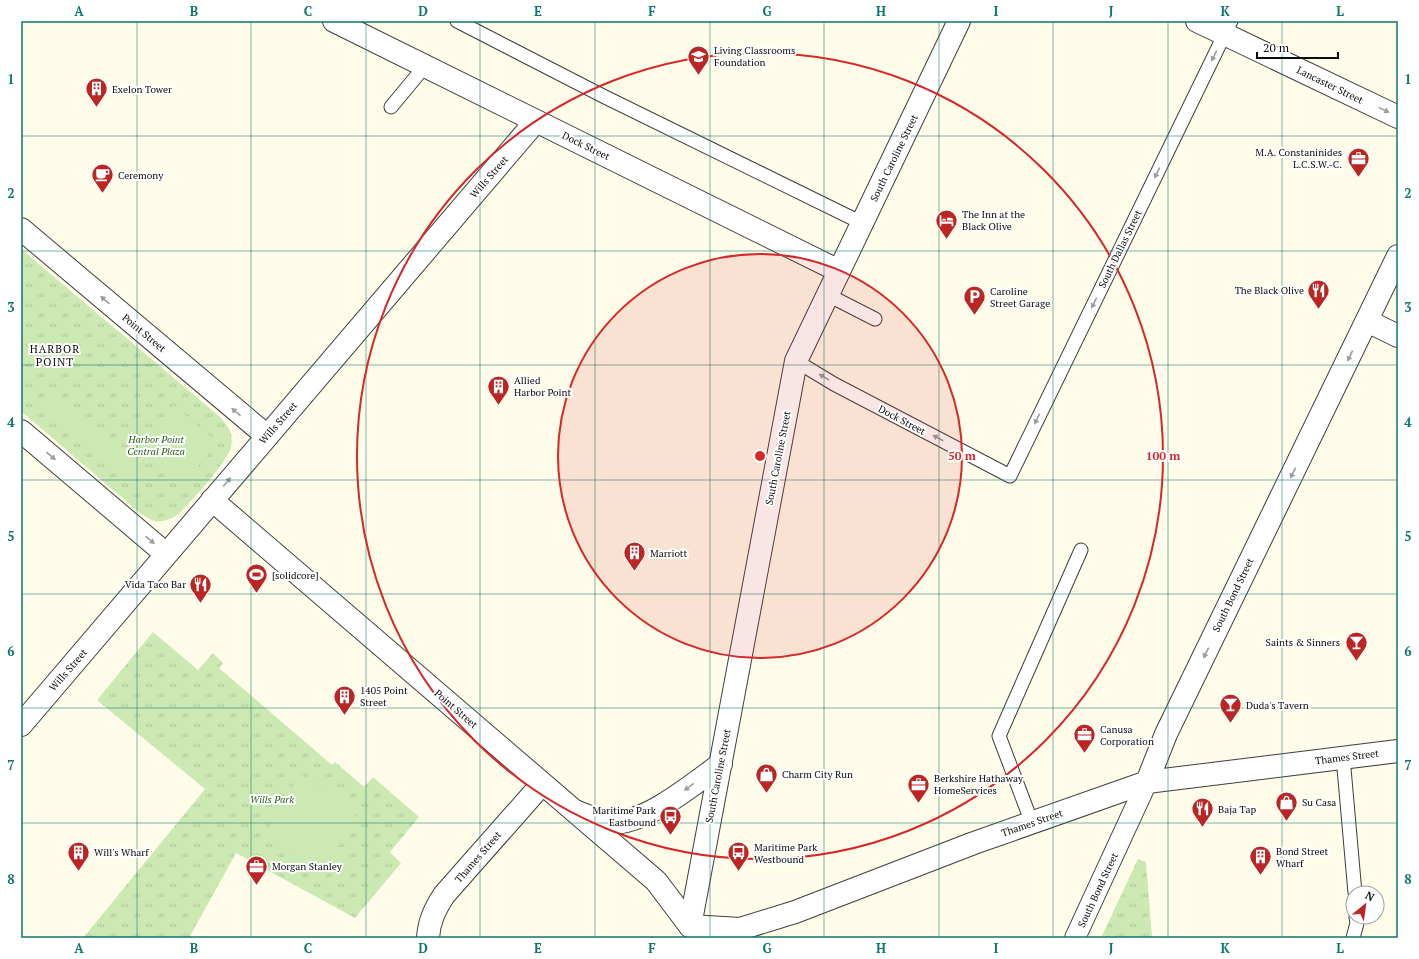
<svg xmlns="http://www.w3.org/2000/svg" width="1419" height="959" font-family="'PT Serif',serif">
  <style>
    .grass { fill: url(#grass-tufts) }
    .garden { fill: #cce9b4 }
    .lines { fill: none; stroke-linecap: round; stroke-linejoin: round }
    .service-casing { stroke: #3e3e3e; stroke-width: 15 }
    .pedestrian-casing { stroke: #3e3e3e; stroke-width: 22 }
    .minor-casing { stroke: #3e3e3e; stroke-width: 24 }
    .tertiary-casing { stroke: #3e3e3e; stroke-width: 24 }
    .service { stroke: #fff; stroke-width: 13 }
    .pedestrian { stroke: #fff; stroke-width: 20 }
    .minor { stroke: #fff; stroke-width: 22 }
    .tertiary { stroke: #fff; stroke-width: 22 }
    .oneway { fill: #9d9d9d }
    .grid { fill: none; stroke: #0f766e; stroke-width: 1; stroke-opacity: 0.55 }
    .ring { fill: none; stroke: #d62828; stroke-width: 2 }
    .labels { text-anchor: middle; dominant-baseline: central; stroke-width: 4; stroke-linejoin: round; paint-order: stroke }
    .poi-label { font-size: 10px; fill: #0b0b0b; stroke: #fff; text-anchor: start }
    .street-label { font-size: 10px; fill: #0b0b0b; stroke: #fff }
    .park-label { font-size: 10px; font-style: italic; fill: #27631c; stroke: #fff }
    .neighbourhood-label { font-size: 11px; letter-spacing: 1px; fill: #0b0b0b; stroke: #fff }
    .centre { fill: #d62828; stroke: #fff; stroke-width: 2 }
    .ring-label { font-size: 12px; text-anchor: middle; font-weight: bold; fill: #d62828; stroke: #fff; stroke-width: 4; stroke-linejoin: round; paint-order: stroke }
    .neatline { fill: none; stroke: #0f766e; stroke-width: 1.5 }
    .grid-label { font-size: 13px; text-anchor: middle; font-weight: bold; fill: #0f766e }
  </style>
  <defs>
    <pattern id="grass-tufts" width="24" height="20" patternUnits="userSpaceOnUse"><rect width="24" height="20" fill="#cce9b4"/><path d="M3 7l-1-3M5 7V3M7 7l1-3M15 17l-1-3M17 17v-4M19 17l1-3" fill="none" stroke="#aec699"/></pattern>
  </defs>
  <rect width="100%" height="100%" fill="#fffcea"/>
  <path class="grass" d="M21 249 220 417C228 426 234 434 231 447 228 461 189 505 177 515 173 518 168 520 163 521 154 523 148 518 141 514L21 411Z
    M153 632 198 670 213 653 223 663 219 668 332 765 335 762 364 787 373 777 419 817 390 852 401 863 355 918 236 853 189 938H83L205 789 97 700Z
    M1138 859 1146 862 1152 938H1101Z"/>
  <path class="garden" d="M56 396 148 474 139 486 46 407Z
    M174 405 218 443 181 486 137 449Z
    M300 774 360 806 326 869 264 836Z"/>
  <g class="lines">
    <defs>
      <path id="service" d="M457 21 603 96 862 223
        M391 107 425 66
        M828 295 875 319
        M796 361 834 384 1010 476 1231 21
        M1343 757 1355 893
        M1032 823 999 736 1081 550
        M1353 938 1357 923 1356 917"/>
      <path id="pedestrian" d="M1075 938 1147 782"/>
      <path id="minor" d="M334 21 839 271
        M1197 21 1398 117
        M21 229 267 436
        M1367 321 1398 336
        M21 431 166 554
        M212 500 656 881 690 926
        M21 725 536 121
        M1147 782 1166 734 1398 256
        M690 926 740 929 795 912 974 843 1147 782 1398 751
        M428 938C429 921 435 909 444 895L542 784"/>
      <path id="tertiary" d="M575 811C583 814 601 823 610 823 646 824 692 785 721 764
        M690 926 796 361 959 21"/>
    </defs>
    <use href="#service" class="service-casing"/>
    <use href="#pedestrian" class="pedestrian-casing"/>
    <use href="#minor" class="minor-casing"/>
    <use href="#tertiary" class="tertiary-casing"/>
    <use href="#service" class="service"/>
    <use href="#pedestrian" class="pedestrian"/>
    <use href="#minor" class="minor"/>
    <use href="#tertiary" class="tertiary"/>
  </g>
  <defs><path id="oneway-solid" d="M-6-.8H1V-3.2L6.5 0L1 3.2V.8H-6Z"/></defs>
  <g class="oneway">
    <use href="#oneway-solid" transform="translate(1214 56) rotate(116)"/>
    <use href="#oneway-solid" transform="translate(1384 110) rotate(26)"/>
    <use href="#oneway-solid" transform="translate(1157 173) rotate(116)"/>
    <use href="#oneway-solid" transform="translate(105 300) rotate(-140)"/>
    <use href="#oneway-solid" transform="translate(1094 303) rotate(116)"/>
    <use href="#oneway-solid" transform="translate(1350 356) rotate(116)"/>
    <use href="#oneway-solid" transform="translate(824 377) rotate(-149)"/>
    <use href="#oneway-solid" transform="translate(236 412) rotate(-140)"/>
    <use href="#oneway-solid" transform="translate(1037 419) rotate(116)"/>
    <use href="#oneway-solid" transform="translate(938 438) rotate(-152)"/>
    <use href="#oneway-solid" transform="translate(51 456) rotate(40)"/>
    <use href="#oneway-solid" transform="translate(1293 473) rotate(116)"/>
    <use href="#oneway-solid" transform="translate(227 482) rotate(-50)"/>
    <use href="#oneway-solid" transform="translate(150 540) rotate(40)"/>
    <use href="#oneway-solid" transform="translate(1206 653) rotate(116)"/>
    <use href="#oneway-solid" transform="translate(689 787) rotate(144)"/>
  </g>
  <path class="grid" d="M137 21V938M251 21V938M366 21V938M480 21V938M595 21V938M710 21V938M824 21V938M939 21V938M1053 21V938M1168 21V938M1282 21V938M21 136H1398M21 251H1398M21 365H1398M21 480H1398M21 594H1398M21 708H1398M21 823H1398"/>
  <circle cx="760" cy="456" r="202" fill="#d62828" fill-opacity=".12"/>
  <g class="ring">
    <circle cx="760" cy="456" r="202"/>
    <circle cx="760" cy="456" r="403"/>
  </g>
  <defs>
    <symbol id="school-pin" viewBox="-11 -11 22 30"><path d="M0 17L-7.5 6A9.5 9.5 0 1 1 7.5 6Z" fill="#bb2523" stroke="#fff"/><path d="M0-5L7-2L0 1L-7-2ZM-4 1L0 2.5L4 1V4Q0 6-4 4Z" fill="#fff"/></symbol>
    <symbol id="building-pin" viewBox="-11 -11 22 30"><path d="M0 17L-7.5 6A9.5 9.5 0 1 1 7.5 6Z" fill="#bb2523" stroke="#fff"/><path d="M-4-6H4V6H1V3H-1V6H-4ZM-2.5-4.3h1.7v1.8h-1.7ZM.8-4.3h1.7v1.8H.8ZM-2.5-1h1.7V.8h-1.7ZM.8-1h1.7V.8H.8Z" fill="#fff"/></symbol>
    <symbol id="office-pin" viewBox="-11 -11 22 30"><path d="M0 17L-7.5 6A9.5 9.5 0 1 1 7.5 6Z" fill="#bb2523" stroke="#fff"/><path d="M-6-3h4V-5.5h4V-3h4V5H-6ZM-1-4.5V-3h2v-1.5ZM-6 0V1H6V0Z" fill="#fff"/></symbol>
    <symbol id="cafe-pin" viewBox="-11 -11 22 30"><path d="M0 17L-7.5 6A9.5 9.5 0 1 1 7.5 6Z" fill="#bb2523" stroke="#fff"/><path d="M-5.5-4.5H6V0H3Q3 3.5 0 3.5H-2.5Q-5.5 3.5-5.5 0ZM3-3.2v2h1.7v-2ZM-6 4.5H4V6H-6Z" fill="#fff"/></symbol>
    <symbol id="hotel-pin" viewBox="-11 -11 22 30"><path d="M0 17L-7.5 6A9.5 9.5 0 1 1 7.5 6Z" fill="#bb2523" stroke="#fff"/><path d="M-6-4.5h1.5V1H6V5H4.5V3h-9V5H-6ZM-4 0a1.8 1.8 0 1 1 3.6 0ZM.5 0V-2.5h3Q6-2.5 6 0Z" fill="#fff"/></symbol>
    <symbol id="restaurant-pin" viewBox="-11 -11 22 30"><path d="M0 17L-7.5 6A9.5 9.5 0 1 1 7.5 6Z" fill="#bb2523" stroke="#fff"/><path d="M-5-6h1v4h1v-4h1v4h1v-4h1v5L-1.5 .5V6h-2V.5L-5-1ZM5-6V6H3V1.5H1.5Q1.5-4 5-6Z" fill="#fff"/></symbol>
    <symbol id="parking-pin" viewBox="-11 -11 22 30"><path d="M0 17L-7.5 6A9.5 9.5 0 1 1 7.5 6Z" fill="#bb2523" stroke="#fff"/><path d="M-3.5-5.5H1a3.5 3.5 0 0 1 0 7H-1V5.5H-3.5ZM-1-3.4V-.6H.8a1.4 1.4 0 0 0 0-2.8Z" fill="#fff"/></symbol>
    <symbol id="stadium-pin" viewBox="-11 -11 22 30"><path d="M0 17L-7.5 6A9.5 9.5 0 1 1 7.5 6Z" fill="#bb2523" stroke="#fff"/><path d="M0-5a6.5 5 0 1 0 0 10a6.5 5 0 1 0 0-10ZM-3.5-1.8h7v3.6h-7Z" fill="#fff"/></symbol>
    <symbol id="bar-pin" viewBox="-11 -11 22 30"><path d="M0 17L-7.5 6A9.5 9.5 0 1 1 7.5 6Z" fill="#bb2523" stroke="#fff"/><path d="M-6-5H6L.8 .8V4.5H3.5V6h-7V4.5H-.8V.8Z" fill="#fff"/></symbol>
    <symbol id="shop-pin" viewBox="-11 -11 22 30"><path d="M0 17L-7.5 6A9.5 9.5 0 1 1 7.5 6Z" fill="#bb2523" stroke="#fff"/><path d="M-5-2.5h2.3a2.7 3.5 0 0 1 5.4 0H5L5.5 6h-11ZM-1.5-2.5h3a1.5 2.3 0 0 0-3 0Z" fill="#fff"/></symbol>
    <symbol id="bus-pin" viewBox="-11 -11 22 30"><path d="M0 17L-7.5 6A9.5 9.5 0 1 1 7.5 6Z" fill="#bb2523" stroke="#fff"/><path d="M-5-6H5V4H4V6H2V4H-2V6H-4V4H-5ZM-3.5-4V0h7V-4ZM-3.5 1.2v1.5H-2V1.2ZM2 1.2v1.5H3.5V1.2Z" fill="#fff"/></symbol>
  </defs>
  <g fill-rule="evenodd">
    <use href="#school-pin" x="686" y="44" width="25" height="34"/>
    <use href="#building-pin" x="84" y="76" width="25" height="34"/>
    <use href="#office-pin" x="1346" y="146" width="25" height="34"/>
    <use href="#cafe-pin" x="90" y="162" width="25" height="34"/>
    <use href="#hotel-pin" x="934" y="208" width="25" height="34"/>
    <use href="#restaurant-pin" x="1306" y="278" width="25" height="34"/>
    <use href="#parking-pin" x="962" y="284" width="25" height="34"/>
    <use href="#building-pin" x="486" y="374" width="25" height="34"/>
    <use href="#building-pin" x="622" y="540" width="25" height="34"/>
    <use href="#stadium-pin" x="244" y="562" width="25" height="34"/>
    <use href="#restaurant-pin" x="188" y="572" width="25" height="34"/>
    <use href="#bar-pin" x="1344" y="630" width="25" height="34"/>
    <use href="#building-pin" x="332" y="684" width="25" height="34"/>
    <use href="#bar-pin" x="1218" y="692" width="25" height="34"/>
    <use href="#office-pin" x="1072" y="722" width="25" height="34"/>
    <use href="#shop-pin" x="754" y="762" width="25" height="34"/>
    <use href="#office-pin" x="906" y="772" width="25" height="34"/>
    <use href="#shop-pin" x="1274" y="790" width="25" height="34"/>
    <use href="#restaurant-pin" x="1190" y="796" width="25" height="34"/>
    <use href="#bus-pin" x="658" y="804" width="25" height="34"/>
    <use href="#building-pin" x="66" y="840" width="25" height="34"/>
    <use href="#bus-pin" x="726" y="840" width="25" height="34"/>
    <use href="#building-pin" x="1248" y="844" width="25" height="34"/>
    <use href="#office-pin" x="244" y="854" width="25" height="34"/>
  </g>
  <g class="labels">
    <g class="poi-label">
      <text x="714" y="50">Living Classrooms<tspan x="714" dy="12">Foundation</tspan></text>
      <text x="112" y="89">Exelon Tower</text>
      <text x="1342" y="152" text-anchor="end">M.A. Constaninides<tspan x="1342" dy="12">L.C.S.W.-C.</tspan></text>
      <text x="118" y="175">Ceremony</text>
      <text x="962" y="214">The Inn at the<tspan x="962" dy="12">Black Olive</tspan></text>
      <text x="1304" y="290" text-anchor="end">The Black Olive</text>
      <text x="990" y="291">Caroline<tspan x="990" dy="12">Street Garage</tspan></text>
      <text x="514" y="380">Allied<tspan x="514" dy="12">Harbor Point</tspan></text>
      <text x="650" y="553">Marriott</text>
      <text x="272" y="575">[solidcore]</text>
      <text x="186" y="584" text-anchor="end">Vida Taco Bar</text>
      <text x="1340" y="642" text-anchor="end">Saints &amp; Sinners</text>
      <text x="360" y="690">1405 Point<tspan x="360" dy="12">Street</tspan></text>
      <text x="1246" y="705">Duda's Tavern</text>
      <text x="1100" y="729">Canusa<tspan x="1100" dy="12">Corporation</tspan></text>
      <text x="782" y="774">Charm City Run</text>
      <text x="934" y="778">Berkshire Hathaway<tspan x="934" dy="12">HomeServices</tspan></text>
      <text x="1302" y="802">Su Casa</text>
      <text x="1218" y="809">Baja Tap</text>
      <text x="656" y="810" text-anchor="end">Maritime Park<tspan x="656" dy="12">Eastbound</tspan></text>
      <text x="754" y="847">Maritime Park<tspan x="754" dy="12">Westbound</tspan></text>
      <text x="1276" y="851">Bond Street<tspan x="1276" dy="12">Wharf</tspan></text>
      <text x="94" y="852">Will's Wharf</text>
      <text x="272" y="866">Morgan Stanley</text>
    </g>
    <g class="street-label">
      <text transform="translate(1330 85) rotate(26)">Lancaster Street</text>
      <text transform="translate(586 146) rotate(26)">Dock Street</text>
      <text transform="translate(894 158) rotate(-64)">South Caroline Street</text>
      <text transform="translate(489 177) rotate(-49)">Wills Street</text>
      <text transform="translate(1120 249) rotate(-64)">South Dallas Street</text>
      <text transform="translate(144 333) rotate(40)">Point Street</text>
      <text transform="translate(902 420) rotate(28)">Dock Street</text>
      <text transform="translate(278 423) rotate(-49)">Wills Street</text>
      <text transform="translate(778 458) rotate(-79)">South Caroline Street</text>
      <text transform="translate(1233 595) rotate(-64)">South Bond Street</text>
      <text transform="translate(68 670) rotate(-49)">Wills Street</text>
      <text transform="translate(456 709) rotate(41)">Point Street</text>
      <text transform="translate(1347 757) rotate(-7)">Thames Street</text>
      <text transform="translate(718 776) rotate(-79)">South Caroline Street</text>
      <text transform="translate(1032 823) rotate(-19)">Thames Street</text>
      <text transform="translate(478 857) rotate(-49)">Thames Street</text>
      <text transform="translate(1098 890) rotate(-65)">South Bond Street</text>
    </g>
    <g class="park-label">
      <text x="156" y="439">Harbor Point<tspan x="156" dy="12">Central Plaza</tspan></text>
      <text x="272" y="799">Wills Park</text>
    </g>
    <g class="neighbourhood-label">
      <text x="55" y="349">HARBOR<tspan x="55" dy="13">POINT</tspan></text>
    </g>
  </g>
  <circle cx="760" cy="456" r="6" class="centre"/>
  <g class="ring-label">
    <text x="962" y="460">50 m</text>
    <text x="1163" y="460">100 m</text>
  </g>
  <rect width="1419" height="959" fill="none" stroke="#ffffff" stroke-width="44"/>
  <g transform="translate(1365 905) rotate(29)"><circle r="19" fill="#ffffff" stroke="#9d9d9d"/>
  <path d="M0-3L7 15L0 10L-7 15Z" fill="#bb2523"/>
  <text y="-6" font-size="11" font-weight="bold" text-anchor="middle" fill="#0b0b0b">N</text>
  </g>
  <path d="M1257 52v6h81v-6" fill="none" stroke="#0b0b0b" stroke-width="2"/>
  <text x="1263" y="52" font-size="12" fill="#0b0b0b" stroke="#ffffff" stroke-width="3" paint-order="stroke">20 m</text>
  <rect x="22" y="22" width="1375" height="915" class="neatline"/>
  <g class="grid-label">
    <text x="79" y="16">A</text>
    <text x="194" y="16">B</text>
    <text x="308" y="16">C</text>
    <text x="423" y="16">D</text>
    <text x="538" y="16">E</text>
    <text x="652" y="16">F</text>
    <text x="767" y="16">G</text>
    <text x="881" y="16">H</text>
    <text x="996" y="16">I</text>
    <text x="1111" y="16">J</text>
    <text x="1225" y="16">K</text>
    <text x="1340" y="16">L</text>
    <text x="11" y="84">1</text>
    <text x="1408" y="84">1</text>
    <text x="11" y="198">2</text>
    <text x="1408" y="198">2</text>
    <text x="11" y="312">3</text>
    <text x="1408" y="312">3</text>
    <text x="11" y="427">4</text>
    <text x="1408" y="427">4</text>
    <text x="11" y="541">5</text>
    <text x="1408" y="541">5</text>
    <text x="11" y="656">6</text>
    <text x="1408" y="656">6</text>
    <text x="11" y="770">7</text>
    <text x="1408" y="770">7</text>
    <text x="11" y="884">8</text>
    <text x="1408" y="884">8</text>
    <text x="79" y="953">A</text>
    <text x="194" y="953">B</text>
    <text x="308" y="953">C</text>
    <text x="423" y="953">D</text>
    <text x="538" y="953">E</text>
    <text x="652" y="953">F</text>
    <text x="767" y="953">G</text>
    <text x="881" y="953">H</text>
    <text x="996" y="953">I</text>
    <text x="1111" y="953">J</text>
    <text x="1225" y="953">K</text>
    <text x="1340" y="953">L</text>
  </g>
</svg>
